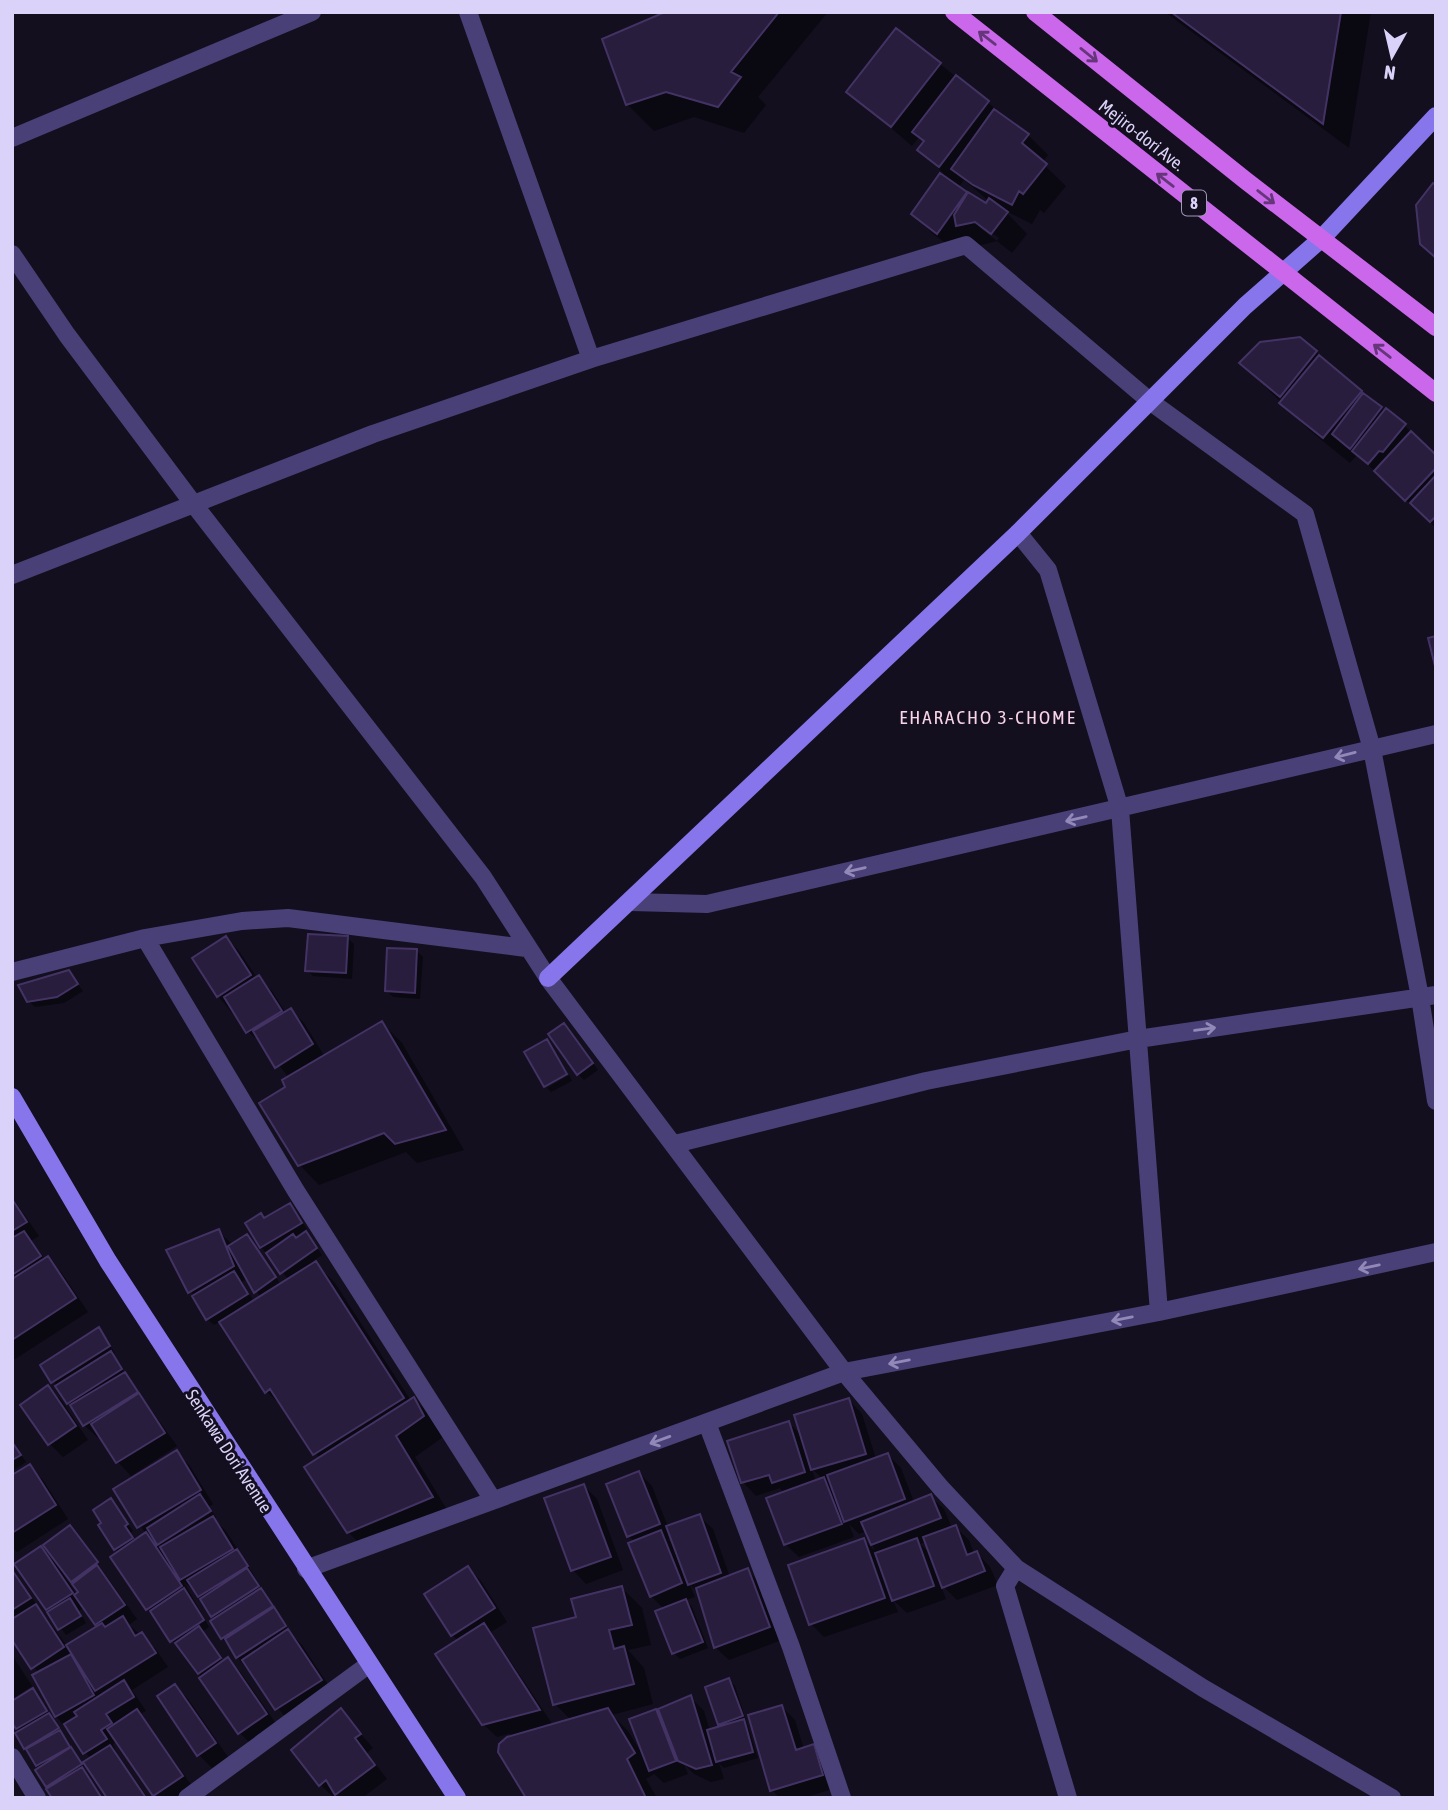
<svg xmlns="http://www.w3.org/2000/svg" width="1448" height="1810" font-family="'Asap Condensed',sans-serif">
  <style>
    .shadow { fill: #0007; fill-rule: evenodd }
    .building { fill: #281d3c; stroke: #433365; stroke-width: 2 }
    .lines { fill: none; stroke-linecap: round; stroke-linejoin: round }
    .street { stroke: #494077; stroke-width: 18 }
    .secondary { stroke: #8775ec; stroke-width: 18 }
    .primary { stroke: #ca67eb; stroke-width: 18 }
    .oneway { stroke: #65377a }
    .oneway2 { stroke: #9289b8 }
    .labels { text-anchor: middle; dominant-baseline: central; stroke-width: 6; stroke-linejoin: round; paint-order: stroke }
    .shield { fill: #130f1e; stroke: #9f98b7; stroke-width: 2 }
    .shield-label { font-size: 16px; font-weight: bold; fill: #dbd2f9 }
    .street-label { font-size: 18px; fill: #dbd2f9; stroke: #130f1e }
    .neighbourhood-label { font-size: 19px; letter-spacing: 2px; fill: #f9d3e7; stroke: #130f1e }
  </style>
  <rect width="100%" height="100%" fill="#130f1e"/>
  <path class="shadow" d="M667 12H828L758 97 766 105 744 133 694 117 654 131 627 104Z
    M1165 12H1371L1349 148Z
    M940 64 1028 135 1048 155 1042 163 1066 186 1044 213 1040 210 1032 224 1004 210 1027 234 1012 253 997 241 978 246 969 237 958 252 933 234 913 214 943 173 920 150 926 142 920 136 912 146 849 92ZM964 180 989 201 986 205 958 188ZM979 223 999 238 997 241 979 227Z
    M1316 352 1364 395 1404 425 1436 457V528L1364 461 1357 455 1350 463 1308 429 1241 363Z
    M226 938 239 951 257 978 272 991 286 1013 291 1010 304 1023 325 1057 382 1023 402 1043 464 1150 417 1163 406 1152 319 1185 299 1164 289 1078 263 1044 248 1032 218 996 194 959Z
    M347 938 354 944 352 979 313 976 307 970Z
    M417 951 423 957 420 999 393 997 387 991Z
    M69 972 83 991 64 1003 35 1007 28 1001Z
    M570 1031 598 1070 584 1080 578 1074Z
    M547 1041 567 1072 544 1085Z
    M569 1075 572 1081 551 1092 547 1088Z
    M12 1197 39 1236 31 1241 46 1260 61 1272 88 1312 12 1361Z
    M290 1205 307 1229 294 1237 297 1240 306 1234 312 1240 322 1255 313 1261 335 1283 411 1401 414 1399 434 1419 443 1437 415 1457 452 1518 368 1552 348 1532 320 1459 287 1411 266 1391 221 1321 214 1325 207 1319 168 1251 218 1231 233 1245 253 1243 281 1285 289 1280 261 1247 265 1220ZM248 1278 261 1298 254 1302 242 1282Z
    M98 1329 115 1353 112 1355 177 1446 131 1476 118 1462 101 1436 98 1438 84 1425 42 1365Z
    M48 1388 62 1401 88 1440 63 1457 50 1444Z
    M849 1400 862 1414 876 1459 888 1455 901 1468 914 1502 930 1496 944 1509 952 1528 955 1527 969 1540 974 1554 977 1553 990 1567 998 1585 957 1600 940 1583 946 1599 907 1613 893 1600 898 1612 824 1637 811 1624 864 1540 875 1551 867 1531 859 1534 849 1524 854 1537 799 1557 785 1544 784 1493 780 1488 756 1496 743 1482 789 1423 803 1437ZM812 1469 823 1479 816 1482ZM926 1542 932 1555 920 1544Z
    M12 1442 26 1462 12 1471Z
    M177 1453 190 1466 213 1504 209 1507 216 1517 214 1519 226 1531 290 1633 302 1645 334 1694 290 1723 222 1638 216 1619 202 1598 184 1582 209 1627 202 1632 224 1662 228 1660 241 1673 279 1728 253 1746 240 1733 180 1646 172 1641 147 1609 116 1549 111 1501 133 1531 130 1533 135 1541 146 1534 116 1489ZM156 1539 161 1548H160L152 1541Z
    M29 1467 43 1480 68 1519 17 1552 12 1547V1477Z
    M639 1473 652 1486 668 1527 699 1516 713 1529 730 1577 747 1570 761 1584 782 1640 729 1660 715 1647 704 1618 709 1617 701 1595 690 1585 695 1597 686 1600 692 1607 708 1648 680 1659 674 1653 664 1609 651 1596 635 1542 628 1536ZM672 1538 676 1548 668 1539Z
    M584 1486 597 1499 623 1570 586 1584 573 1570Z
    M76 1534 137 1619 129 1625 155 1648 168 1667 132 1690 146 1711 140 1714 195 1790 184 1798H157L117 1741 113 1744 117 1754 148 1798H109L91 1759 56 1716 39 1674 12 1637V1571L67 1646 99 1627 85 1607 79 1611 86 1623 66 1635 47 1609 40 1548 55 1562ZM65 1572 80 1593 77 1595 63 1574Z
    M468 1568 481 1581 507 1622 491 1632 553 1725 571 1720 555 1704 578 1618 622 1588 642 1608 651 1645 628 1650 644 1668 653 1704 612 1715 628 1731 642 1754 655 1711 664 1720 690 1697 704 1711 710 1731 723 1727 720 1724 729 1680 735 1686 758 1758 724 1768 719 1763 724 1779 711 1782 694 1774 684 1764 688 1774 664 1783 654 1774 646 1779 657 1798H528L501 1745 512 1733 497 1737 483 1724 459 1641 452 1635Z
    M12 1655 32 1686 12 1699Z
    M175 1686 188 1699 228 1757 212 1768 199 1755 160 1697Z
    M33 1690 55 1721 102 1798H54L41 1768 17 1733 21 1731 17 1728Z
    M782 1707 795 1720 804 1749 814 1746 827 1759 836 1788 803 1798H780L772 1790Z
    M341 1711 373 1748 367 1753 387 1779 362 1798H341L338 1795 334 1798 320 1784Z"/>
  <path class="building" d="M665 12H779L731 72 741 77 718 107 666 92 626 105 602 39Z
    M1171 12H1341L1323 124Z
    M896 28 941 63 891 127 846 92Z
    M956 75 989 101 939 167 917 150 924 141 912 132Z
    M994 109 1029 134 1022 143 1047 164 1023 194 1019 191 1012 205 973 185 951 169Z
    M940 173 967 192 937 234 911 214Z
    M1433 183 1436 185V258L1420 244 1416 205Z
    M968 192 986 203 989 198 1008 212 991 234 975 222 956 226 954 215Z
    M1300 337 1317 351 1280 397 1239 363 1260 342Z
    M1319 355 1362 391 1323 438 1279 403Z
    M1363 393 1382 407 1350 449 1332 434Z
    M1386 408 1406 424 1383 452 1379 451 1368 464 1352 451Z
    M1411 431 1436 455V468L1405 501 1374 471Z
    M1436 475V516L1430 522 1410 503Z
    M1436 636V670L1428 638Z
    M308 934 348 936 346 973 305 971Z
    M226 936 251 975 217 997 192 958Z
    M387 948 417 949 415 993 385 991Z
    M69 970 78 984 57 997 27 1002 18 985Z
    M259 975 282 1011 246 1033 224 997Z
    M291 1008 313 1044 275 1068 253 1031Z
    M382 1021 446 1130 395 1144 384 1133 298 1166 259 1103 285 1087 282 1080Z
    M564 1023 593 1063 577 1075 548 1034Z
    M547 1039 567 1074 544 1087 524 1052Z
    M12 1199 27 1222 12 1231Z
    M290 1203 302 1223 260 1248 245 1223 261 1213 264 1218Z
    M219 1229 234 1266 188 1293 166 1250Z
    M24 1231 41 1256 12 1275V1238Z
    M306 1231 317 1248 280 1274 266 1253 293 1234 296 1238Z
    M247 1234 276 1277 254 1293 228 1246Z
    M48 1256 76 1298 12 1340V1279Z
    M316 1261 404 1398 313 1455 270 1389 265 1393 219 1322Z
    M234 1271 248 1294 206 1320 192 1296Z
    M99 1327 110 1346 51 1383 40 1365Z
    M111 1351 122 1369 67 1404 55 1386Z
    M125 1372 138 1392 83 1426 70 1405Z
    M48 1385 76 1426 48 1445 20 1405Z
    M139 1393 165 1433 116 1463 91 1424Z
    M414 1397 424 1416 396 1436 433 1497 347 1533 304 1467Z
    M849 1398 866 1454 811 1470 794 1415Z
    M789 1421 805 1472 772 1483 769 1475 741 1483 727 1441Z
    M12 1442 21 1455 12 1460Z
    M177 1450 201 1490 137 1528 113 1489Z
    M888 1453 905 1499 844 1522 827 1475Z
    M30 1464 56 1505 12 1533V1475Z
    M639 1471 660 1524 627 1537 606 1484Z
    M824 1477 842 1524 784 1545 766 1498Z
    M584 1484 611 1557 571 1571 544 1498Z
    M200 1494 211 1511 157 1545 147 1528Z
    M931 1494 941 1518 871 1545 861 1522Z
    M111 1498 128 1524 125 1526 133 1538 114 1550 98 1525 101 1523 93 1510Z
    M700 1514 721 1573 688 1585 666 1526Z
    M213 1516 233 1549 180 1580 160 1547Z
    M70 1525 98 1562 71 1582 43 1545Z
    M956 1525 967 1555 977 1551 985 1571 942 1588 923 1537Z
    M661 1530 682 1583 650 1597 628 1543Z
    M146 1532 182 1586 146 1610 110 1557Z
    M864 1538 885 1598 809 1625 788 1565Z
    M917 1538 934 1586 892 1601 875 1553Z
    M41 1546 73 1593 46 1610 14 1564Z
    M237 1549 248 1566 198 1597 187 1580Z
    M97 1565 125 1605 95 1625 74 1595 78 1592 72 1584Z
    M468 1566 495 1608 451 1636 424 1594Z
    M247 1568 259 1586 211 1617 200 1599Z
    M748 1568 770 1627 714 1648 696 1588Z
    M12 1570 31 1598 12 1610Z
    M622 1586 632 1625 609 1630 614 1649 624 1646 634 1684 553 1705 533 1628 576 1617 571 1599Z
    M184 1588 204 1620 170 1642 150 1611Z
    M261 1588 273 1606 221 1639 210 1621Z
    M70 1598 81 1616 58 1630 47 1612Z
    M686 1599 703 1642 672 1654 655 1611Z
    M36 1604 64 1647 31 1669 12 1640V1619Z
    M274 1607 286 1626 236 1658 225 1639Z
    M123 1616 135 1636 142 1632 156 1653 95 1691 66 1645 102 1623 105 1627Z
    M484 1623 540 1710 482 1725 435 1654Z
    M199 1626 221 1658 198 1674 175 1643Z
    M288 1629 322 1680 275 1710 242 1660Z
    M71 1654 94 1695 55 1717 32 1675Z
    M228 1657 267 1714 238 1734 199 1678Z
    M729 1678 743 1716 718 1725 705 1687Z
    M124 1680 134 1697 106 1714 112 1723 101 1730 107 1739 83 1754 64 1724 77 1716 74 1712Z
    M175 1684 216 1743 197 1756 157 1696Z
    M33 1688 47 1711 16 1729 12 1723V1701Z
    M691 1695 712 1765 696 1769 678 1761 658 1709Z
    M782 1705 796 1750 814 1744 823 1775 770 1791 748 1715Z
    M341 1708 361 1734 355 1738 375 1765 335 1795 326 1780 319 1786 291 1750Z
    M608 1708 635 1753 627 1759 646 1798H526L498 1752 499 1744 507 1737Z
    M137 1709 183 1776 153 1796 107 1729Z
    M656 1709 676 1761 649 1771 629 1719Z
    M49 1713 59 1728 24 1749 15 1733Z
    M744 1719 753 1752 716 1762 707 1730Z
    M60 1730 70 1747 36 1766 26 1749Z
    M110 1745 146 1798H107L83 1762Z
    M71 1747 82 1764 46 1787 35 1770Z
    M82 1767 101 1797 52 1798 46 1789Z"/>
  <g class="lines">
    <path class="street" d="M468 12 591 359
      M12 138 312 12
      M12 254 67 335 192 502 483 877 548 978 844 1372 941 1488 1016 1568 1203 1688 1392 1798
      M1018 533 1048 570 1120 809 1159 1312
      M12 575 373 434 591 359 966 245 1151 402 1305 514 1372 749 1420 997 1436 1101
      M631 902 707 904 1436 734
      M145 938 296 1191 493 1500
      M12 972 145 938 242 921 288 918 526 948
      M675 1144 926 1081 1138 1039 1436 995
      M707 1423 791 1647 842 1798
      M1016 1568 1005 1586 1068 1798
      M306 1569 844 1372 1159 1312 1436 1252
      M12 1757 37 1798
      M187 1798 368 1665"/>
    <path class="secondary" d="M548 978 1018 533 1245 306 1321 239 1436 116
      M12 1097 108 1261 457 1798"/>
    <path class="primary" d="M954 12 1436 393
      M1035 12 1245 180 1436 327"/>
  </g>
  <defs><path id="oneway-shaft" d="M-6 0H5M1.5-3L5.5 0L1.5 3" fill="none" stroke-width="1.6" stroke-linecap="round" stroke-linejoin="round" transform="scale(1.75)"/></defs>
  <g class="oneway">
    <use href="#oneway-shaft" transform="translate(987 38) rotate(-142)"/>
    <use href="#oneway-shaft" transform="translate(1089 55) rotate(39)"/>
    <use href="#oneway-shaft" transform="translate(1165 180) rotate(-142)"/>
    <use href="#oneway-shaft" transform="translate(1266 197) rotate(38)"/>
    <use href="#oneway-shaft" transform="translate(1382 351) rotate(-142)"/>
  </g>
  <g class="oneway2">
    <use href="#oneway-shaft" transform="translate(1345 755) rotate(166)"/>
    <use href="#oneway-shaft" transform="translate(1076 819) rotate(167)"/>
    <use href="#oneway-shaft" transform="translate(855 870) rotate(167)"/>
    <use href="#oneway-shaft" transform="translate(1205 1029) rotate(-8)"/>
    <use href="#oneway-shaft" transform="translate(1369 1267) rotate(168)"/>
    <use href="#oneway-shaft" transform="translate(1122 1319) rotate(169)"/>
    <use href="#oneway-shaft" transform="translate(899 1362) rotate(169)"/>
    <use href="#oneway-shaft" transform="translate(660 1440) rotate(160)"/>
  </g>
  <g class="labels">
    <rect class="shield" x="1182" y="190.5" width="24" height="25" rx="5"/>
    <g class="shield-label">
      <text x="1194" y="203">8</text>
    </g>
    <g class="street-label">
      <text transform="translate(1142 135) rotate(38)">Mejiro-dori Ave.</text>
      <text transform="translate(229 1451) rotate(57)">Senkawa Dori Avenue</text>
    </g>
    <g class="neighbourhood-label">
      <text x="988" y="717">EHARACHO 3-CHOME</text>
    </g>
  </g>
  <rect width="1448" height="1810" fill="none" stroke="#dbd2f9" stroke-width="28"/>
  <g transform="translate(1392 56) rotate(188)" stroke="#130f1e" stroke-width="5" paint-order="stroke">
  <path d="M0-5L12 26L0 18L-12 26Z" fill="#dbd2f9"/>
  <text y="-10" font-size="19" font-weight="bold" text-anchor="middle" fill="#dbd2f9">N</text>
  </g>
</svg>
